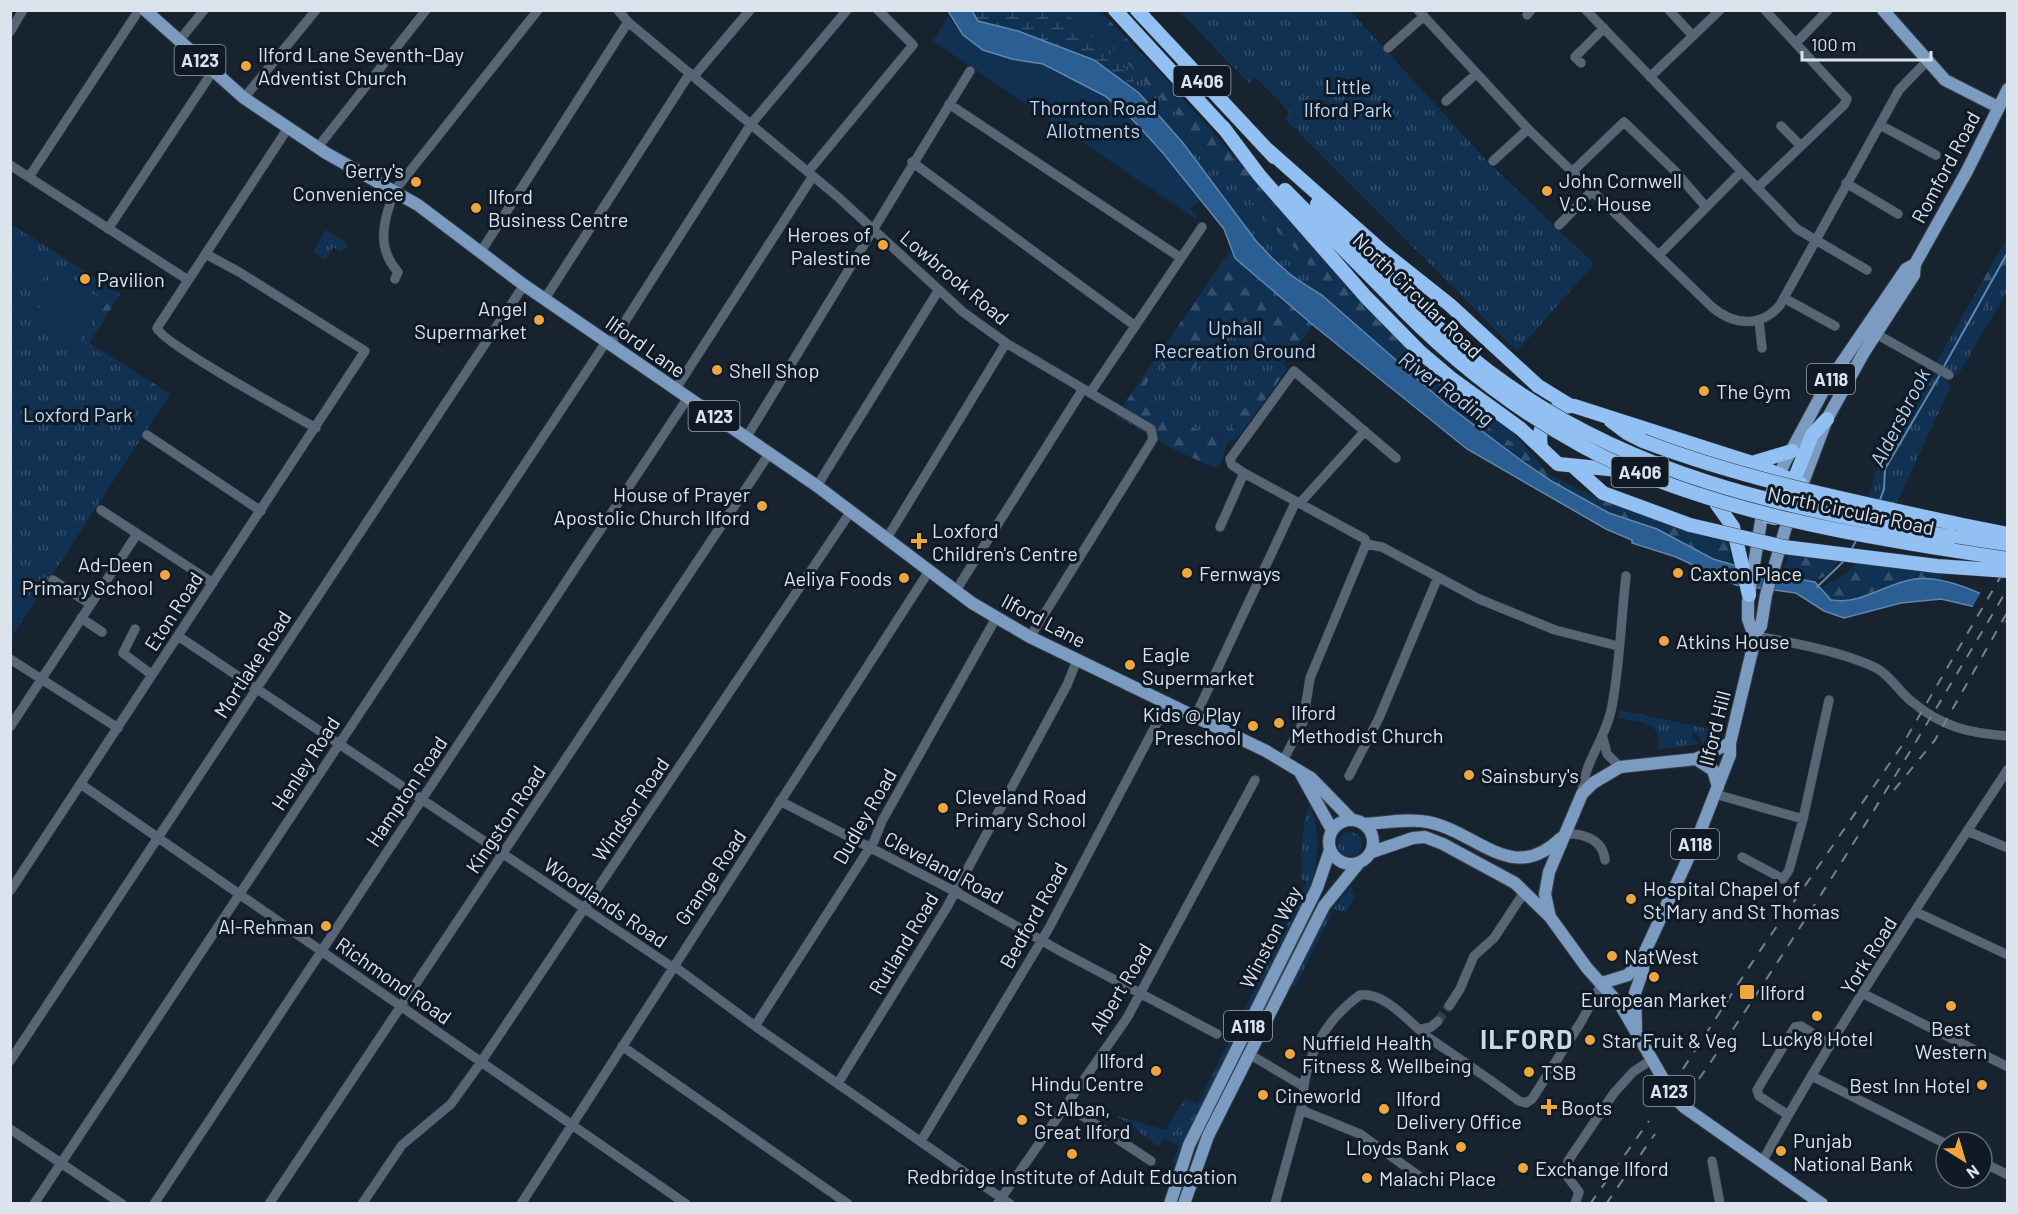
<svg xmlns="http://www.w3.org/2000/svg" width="2018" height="1214" font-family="Barlow,sans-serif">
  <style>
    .grass { fill: url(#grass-tufts) }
    .forest { fill: url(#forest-firs) }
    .wetland { fill: url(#wetland-marsh) }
    .garden { fill: #113152 }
    .water { fill: #2b5e93; stroke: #6086ae; stroke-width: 1.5 }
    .pier { fill: #182330 }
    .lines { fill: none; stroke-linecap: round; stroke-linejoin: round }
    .stream { stroke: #6086ae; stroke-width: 2 }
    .minor-tunnel { stroke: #35404c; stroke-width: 9; stroke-dasharray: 9 4.5; stroke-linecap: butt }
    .minor-casing { stroke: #37404b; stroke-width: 10 }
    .major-casing { stroke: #37404b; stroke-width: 14 }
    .highway-casing { stroke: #37404b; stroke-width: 15 }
    .minor { stroke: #586574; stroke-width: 9 }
    .major { stroke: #7b9cc0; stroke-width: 12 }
    .highway { stroke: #93c0f2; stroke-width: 14 }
    .rail { stroke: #77818c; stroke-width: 2; stroke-dasharray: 10 10; stroke-linecap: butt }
    .highway-bridge-casing { stroke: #37404b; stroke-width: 15; stroke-linecap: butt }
    .highway-bridge { stroke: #93c0f2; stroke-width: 14 }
    .poi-dot { fill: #f0a63e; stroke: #0f1a26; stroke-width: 2 }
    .labels { text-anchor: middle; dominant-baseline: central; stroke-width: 6; stroke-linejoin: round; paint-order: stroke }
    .shield { fill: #0f1a26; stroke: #9ea7b1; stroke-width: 1.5 }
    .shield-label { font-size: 18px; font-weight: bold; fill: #dbe3ec }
    .poi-label { font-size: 20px; fill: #dbe3ec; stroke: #0f1a26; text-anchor: start }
    .park-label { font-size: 20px; fill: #bcd8f7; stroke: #0f1a26 }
    .street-label { font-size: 20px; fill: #dbe3ec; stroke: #0f1a26 }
    .water-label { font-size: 21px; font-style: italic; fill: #b7d2f2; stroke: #0f1a26 }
    .district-label { font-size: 26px; font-weight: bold; letter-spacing: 1.5px; fill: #c9d9ea; stroke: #0f1a26 }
  </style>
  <defs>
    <pattern id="grass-tufts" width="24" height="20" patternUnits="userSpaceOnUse" patternTransform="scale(1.5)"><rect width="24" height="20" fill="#113152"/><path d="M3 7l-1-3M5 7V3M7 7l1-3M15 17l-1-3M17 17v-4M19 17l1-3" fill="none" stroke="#334f6b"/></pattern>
    <pattern id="forest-firs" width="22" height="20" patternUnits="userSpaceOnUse" patternTransform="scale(1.5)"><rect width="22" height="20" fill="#113152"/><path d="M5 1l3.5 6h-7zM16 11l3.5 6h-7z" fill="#334f6b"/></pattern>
    <pattern id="wetland-marsh" width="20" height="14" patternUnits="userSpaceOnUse" patternTransform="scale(1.5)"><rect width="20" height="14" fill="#113152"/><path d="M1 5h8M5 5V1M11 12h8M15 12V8" fill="none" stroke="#334f6b"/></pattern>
  </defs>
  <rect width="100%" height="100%" fill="#182330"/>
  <path class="grass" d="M1064 11H1077L1172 108 1279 233 1305 258 1323 296 1292 276 1256 241 1183 143 1139 93 1132 76Z
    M1179 11H1350L1486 160 1594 264 1517 351 1285 119 1290 113 1255 77 1249 83Z
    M11 224 120 294 89 343 170 394 11 638Z
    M326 230 345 241 347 247 341 252 333 247 326 260 313 252Z
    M1230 251 1313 325 1286 359 1228 440 1163 416 1131 396Z
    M2007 275V292L1958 375 1936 363 1961 319 1983 311Z
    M1934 371 1948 381 1950 388 1896 504 1868 498 1876 471Z
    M1458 388 1510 429 1536 459 1486 428 1449 401Z
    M1620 710 1720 731 1714 741 1711 739 1701 744V738L1693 733 1691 736 1699 744 1658 749C1666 722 1636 721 1618 718Z
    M1310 805C1322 833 1317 869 1307 897L1176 1163 1173 1162 1179 1146 1164 1138 1158 1146 1117 1116 1165 1130 1186 1098 1198 1104 1307 882 1300 878C1304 869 1300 863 1301 853 1303 837 1303 818 1310 805Z
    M1338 844a12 12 0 1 1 24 0a12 12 0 1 1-24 0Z
    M1351 886 1354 897 1346 912 1334 909 1295 987 1291 985 1321 924Z"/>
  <path class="forest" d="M1077 11H1100L1164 77 1269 196 1458 388 1450 401C1476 422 1506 437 1533 457 1540 462 1544 472 1552 476 1607 505 1668 524 1728 541L1732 565 1713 559 1657 529 1609 513 1553 482 1445 404 1323 296 1305 258 1279 233 1186 124Z
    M2007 238V275L1983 311 1961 319Z
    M1230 251 1313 325 1289 355 1275 349 1250 322 1222 324 1184 383 1160 364 1136 399 1163 416 1223 439 1278 360 1288 368 1237 439 1228 441 1221 462 1215 468 1175 450 1116 416Z
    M100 281 120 294 89 343 170 394 161 408 158 406 165 395 83 343 108 301 95 292Z
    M1789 553 1837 561C1823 588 1807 580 1782 576Z
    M1856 562 1946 570 1941 581 1929 578C1908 584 1848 607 1831 600 1827 598 1823 593 1820 590 1832 578 1847 578 1856 562Z
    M1186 1098 1198 1105 1191 1121 1174 1132 1165 1130Z"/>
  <path class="wetland" d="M972 11H1064L1132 76 1139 93 1094 60 1018 31 978 21Z"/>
  <path class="garden" d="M948 16 963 35 1012 59 1043 64 1105 96 1132 119 1163 153 1200 200 1190 209 1198 217 1196 219 933 41Z
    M17 251 48 270 38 287 11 270V261Z
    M61 273 104 301 77 344 34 316Z"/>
  <path class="water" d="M948 11H972L978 21 1018 31 1094 60 1139 93 1183 143 1256 241 1272 258 1292 276 1323 296 1446 404 1522 461 1553 482 1609 513 1657 529 1713 559 1758 572 1815 582 1831 600C1863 605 1885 583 1915 579 1945 575 1981 594 2007 605V622L1980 608 1941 599 1901 603 1844 618 1824 611 1796 593 1736 585 1676 557 1632 543V540L1606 529 1467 449 1313 325 1235 258 1224 229 1163 153 1132 119 1105 96 1043 64 1012 59 983 50 963 35Z"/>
  <path class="pier" d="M1981 592 2008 602 2007 618 2004 623 1972 608Z"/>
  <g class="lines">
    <path class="stream" d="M1943 368 2008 252
      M1880 500 1884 489 1885 469 1941 373
      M1851 550 1857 539
      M1817 587 1845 560"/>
    <path class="minor-tunnel" d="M1438 1021 1449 1006"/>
    <defs>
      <path id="minor" d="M618 10 628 22 838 197 963 312 1006 343 1151 429 1153 439 1030 637
        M1418 10 1528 129 1712 307C1733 325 1761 328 1780 305L1899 90 1927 61
        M1586 10 1797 229 1867 270
        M1669 10 1693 36
        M1527 15 1531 10
        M10 32 23 10
        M179 41 204 10
        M1796 43 1828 10
        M1388 48 1424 16
        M1581 63 1575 57 1604 28
        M694 76 750 10
        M1650 77 1720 10
        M244 98 316 10
        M1446 101 1476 74
        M949 104 1181 258
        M1880 125 1936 155
        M1781 126 1801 146
        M288 128 157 328C162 343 293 415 316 428
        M318 147 426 10
        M1493 161 1528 129
        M912 162 1134 325
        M10 165 188 280
        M1573 171 1624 122 1674 170 1706 207
        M808 172 913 45 878 10
        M29 177 139 10
        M1846 183 1898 214
        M1757 188 1844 105 1847 99 1765 10
        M1559 225 1592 191
        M108 229 213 71
        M480 253 628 22
        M1659 255 1741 172
        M395 279 398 272C375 247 384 218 395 190L538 10
        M1784 298 1835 326
        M544 300 690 73
        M1759 321 1762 348
        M1871 331 1949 375
        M610 345 751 124 847 10
        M675 390 813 176
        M1090 393 1202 227
        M147 435 261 511
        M746 438 970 71
        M817 486 938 291
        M1300 503 1365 431
        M101 510 213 583
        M1220 527 1244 473
        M887 538 1006 343
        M1366 544 1365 539 1244 473 1232 465 1230 459 1294 371 1396 458
        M1366 544 1382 547 1479 599 1555 630 1618 646
        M53 580 90 604
        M955 592 1083 389
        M81 618 102 632
        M135 629 123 653 152 675
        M178 636 672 967 678 969 755 1026 1010 1204
        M1754 636C1791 642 1845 652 1878 669 1891 677 1899 691 1911 701 1942 727 1968 733 2008 736
        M10 659 118 728
        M1196 715 1296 501
        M10 727 137 534
        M1603 738 1607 754 1620 767
        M1283 761 1303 722 1310 678 1366 544
        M1349 776 1379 718 1438 577
        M82 785 686 1204
        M1582 794C1583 763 1607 737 1612 706 1620 664 1621 619 1626 576
        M1715 794 1803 819 1829 700
        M780 801 956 892 1062 952 1217 1034
        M1967 831 2008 848
        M1565 834C1583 833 1603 839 1605 860
        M1742 857 1783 879 1789 870 1803 819
        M10 891 365 351 239 272 206 254
        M1916 912 2008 955
        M1864 994 2008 1067
        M1449 1006 1460 989 1474 956 1494 938 1525 891
        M755 1026 874 841 882 821 996 618
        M1422 1029 1431 1027 1438 1021
        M622 1046 848 1204
        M1249 1054 1303 1086
        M10 1061 524 285
        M1812 1076 1946 1144
        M838 1083 947 907 1067 685 1077 660
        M1066 1105 1151 1161
        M1301 1110 1360 1134 1423 1179
        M1788 1115 1759 1096 1757 1090 1795 1027 1801 1026 1831 1045
        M10 1129 122 1204
        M921 1141 1049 928 1168 702
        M1712 1161 1720 1204
        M1762 1162C1835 1029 1924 897 2008 769
        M1982 1162 2008 1175
        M34 1204 606 342
        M154 1204 687 399
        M269 1204 769 454
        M362 1204 402 1145 451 1104 481 1062 851 511
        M521 1204 929 571
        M997 1204 1127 1018 1255 780
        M1275 1204 1303 1102C1303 1059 1326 1019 1360 995 1388 992 1411 1026 1432 1040 1461 1060 1490 1079 1519 1101L1526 1103 1532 1099 1581 1022 1602 983
        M1575 1204 1579 1192 1567 1176 1568 1161 1614 1093 1633 1072 1651 1060"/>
      <path id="major" d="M145 10 244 98 326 153 418 205 524 285 817 486 972 603 1030 637 1266 751 1311 778 1352 820
        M1883 10 1945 80 1998 107
        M1754 636 1761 626 1766 595 1785 530 1827 419 1863 354 1914 275 1915 264 1967 171 2008 89
        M1730 743 1696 759 1620 767 1593 783 1582 794 1549 872 1545 894 1550 917 1587 968 1621 1006 1673 1096 1684 1107 1822 1204
        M1696 759 1713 770 1718 787
        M1301 774 1332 830
        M1329 842a22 22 0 1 1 44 0a22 22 0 1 1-44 0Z
        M1364 824C1384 823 1408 818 1428 822 1478 832 1512 886 1561 838
        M1372 852 1413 838 1425 837 1443 844 1515 883 1550 917
        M1602 983 1628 975 1643 957
        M1636 1028 1635 993 1643 970V956L1698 837 1730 755V743L1753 647 1754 636 1748 619V602L1762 515 1784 464 1826 386 1906 269 1915 264
        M1170 1204 1189 1145 1317 888 1330 850
        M1184 1204 1208 1136 1324 906 1358 864"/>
      <path id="highway" d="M1115 10 1227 132
        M1137 10 1274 157
        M1223 127 1259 175 1366 297 1419 351 1452 379 1521 429 1558 464 1629 471
        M1268 150 1382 251 1450 305 1538 386 1569 405
        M1285 190 1385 291
        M1317 204 1391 280
        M1611 421 1627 433 1643 441
        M1541 447C1537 424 1548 405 1574 406L1752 463 1801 484
        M1752 463 1792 451
        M1574 467 1603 493 1690 525
        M1716 503 1733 527 1749 595
        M1767 516 1775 518 1780 515 1812 435 1827 419
        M1958 524 2008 534
        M1952 537 2008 545"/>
    </defs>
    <use href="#minor" class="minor-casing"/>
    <use href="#major" class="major-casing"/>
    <use href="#highway" class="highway-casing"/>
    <use href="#minor" class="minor"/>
    <use href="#major" class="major"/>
    <use href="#highway" class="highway"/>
    <path class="rail" d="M1894 790 1935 740 2008 611
      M1683 1069 1757 955 1901 747 2008 564
      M1699 1079C1809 920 1909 755 2008 588
      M1590 1204 1649 1121
      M1606 1204 1655 1134"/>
    <defs>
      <path id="highway-bridge" d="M1391 280C1422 311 1452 343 1487 370 1628 477 1783 507 1952 537
        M1385 291C1444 354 1508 406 1584 447 1707 513 1870 538 2008 559
        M1643 441C1745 480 1852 501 1958 524
        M1690 525 1784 547 1937 566 2008 571"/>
    </defs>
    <use href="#highway-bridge" class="highway-bridge-casing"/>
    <use href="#highway-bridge" class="highway-bridge"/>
  </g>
  <g class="poi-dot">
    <circle cx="246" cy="66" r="6"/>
    <circle cx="416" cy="182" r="6"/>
    <circle cx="1547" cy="191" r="6"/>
    <circle cx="476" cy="208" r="6"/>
    <circle cx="883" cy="245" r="6"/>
    <circle cx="85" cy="279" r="6"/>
    <circle cx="539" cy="320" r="6"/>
    <circle cx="717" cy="370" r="6"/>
    <circle cx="1704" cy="391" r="6"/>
    <circle cx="762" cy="506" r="6"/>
    <path d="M916 532h6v6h6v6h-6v6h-6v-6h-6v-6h6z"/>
    <circle cx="1187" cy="573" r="6"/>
    <circle cx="1678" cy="573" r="6"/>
    <circle cx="165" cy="575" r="6"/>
    <circle cx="904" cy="578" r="6"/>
    <circle cx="1664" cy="641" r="6"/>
    <circle cx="1130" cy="665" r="6"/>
    <circle cx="1279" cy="723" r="6"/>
    <circle cx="1253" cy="726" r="6"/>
    <circle cx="1469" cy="775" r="6"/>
    <circle cx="943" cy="808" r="6"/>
    <circle cx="1631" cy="899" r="6"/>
    <circle cx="326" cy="926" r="6"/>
    <circle cx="1612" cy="956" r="6"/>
    <circle cx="1654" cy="977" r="6"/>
    <rect x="1739" y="984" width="16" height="16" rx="3"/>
    <circle cx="1951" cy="1006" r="6"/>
    <circle cx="1817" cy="1016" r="6"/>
    <circle cx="1590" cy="1040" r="6"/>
    <circle cx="1290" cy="1054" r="6"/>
    <circle cx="1156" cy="1071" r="6"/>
    <circle cx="1529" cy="1072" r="6"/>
    <circle cx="1982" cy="1085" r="6"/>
    <circle cx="1263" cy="1095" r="6"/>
    <path d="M1546 1098h6v6h6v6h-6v6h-6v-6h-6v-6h6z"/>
    <circle cx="1384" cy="1109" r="6"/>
    <circle cx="1022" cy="1120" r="6"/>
    <circle cx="1461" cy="1147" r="6"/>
    <circle cx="1781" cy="1151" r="6"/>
    <circle cx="1072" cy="1154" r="6"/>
    <circle cx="1523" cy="1168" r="6"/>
    <circle cx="1367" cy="1178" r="6"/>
  </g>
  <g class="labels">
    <g class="shield">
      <rect x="174.5" y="45" width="51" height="30" rx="4.5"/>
      <rect x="1173.5" y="66" width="57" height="30" rx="4.5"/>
      <rect x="1807" y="364" width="48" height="30" rx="4.5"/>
      <rect x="688.5" y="401" width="51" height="30" rx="4.5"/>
      <rect x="1611.5" y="457" width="57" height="30" rx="4.5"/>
      <rect x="1671" y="829" width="48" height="30" rx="4.5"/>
      <rect x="1224" y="1011" width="48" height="30" rx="4.5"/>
      <rect x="1643.5" y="1076" width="51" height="30" rx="4.5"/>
    </g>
    <g class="shield-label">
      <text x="200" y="60">A123</text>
      <text x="1202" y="81">A406</text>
      <text x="1831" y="379">A118</text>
      <text x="714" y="416">A123</text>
      <text x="1640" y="472">A406</text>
      <text x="1695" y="844">A118</text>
      <text x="1248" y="1026">A118</text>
      <text x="1669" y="1091">A123</text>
    </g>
    <g class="poi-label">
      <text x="258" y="54">Ilford Lane Seventh-Day<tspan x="258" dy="23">Adventist Church</tspan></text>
      <text x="404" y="170" text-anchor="end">Gerry's<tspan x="404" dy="23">Convenience</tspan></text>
      <text x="1559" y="180">John Cornwell<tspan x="1559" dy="23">V.C. House</tspan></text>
      <text x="488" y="196">Ilford<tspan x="488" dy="23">Business Centre</tspan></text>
      <text x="871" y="234" text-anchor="end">Heroes of<tspan x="871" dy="23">Palestine</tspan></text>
      <text x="97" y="279">Pavilion</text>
      <text x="527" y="308" text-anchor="end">Angel<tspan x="527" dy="23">Supermarket</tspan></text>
      <text x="729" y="370">Shell Shop</text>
      <text x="1716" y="391">The Gym</text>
      <text x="750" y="494" text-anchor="end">House of Prayer<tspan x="750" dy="23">Apostolic Church Ilford</tspan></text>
      <text x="932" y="530">Loxford<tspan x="932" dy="23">Children's Centre</tspan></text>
      <text x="153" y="564" text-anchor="end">Ad-Deen<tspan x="153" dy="23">Primary School</tspan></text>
      <text x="1199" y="573">Fernways</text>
      <text x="1690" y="573">Caxton Place</text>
      <text x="892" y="578" text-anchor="end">Aeliya Foods</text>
      <text x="1676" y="641">Atkins House</text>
      <text x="1142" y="654">Eagle<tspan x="1142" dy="23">Supermarket</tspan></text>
      <text x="1291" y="712">Ilford<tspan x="1291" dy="23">Methodist Church</tspan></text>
      <text x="1241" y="714" text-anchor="end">Kids @ Play<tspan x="1241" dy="23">Preschool</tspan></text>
      <text x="1481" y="775">Sainsbury's</text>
      <text x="955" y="796">Cleveland Road<tspan x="955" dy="23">Primary School</tspan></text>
      <text x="1643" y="888">Hospital Chapel of<tspan x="1643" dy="23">St Mary and St Thomas</tspan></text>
      <text x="314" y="926" text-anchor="end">Al-Rehman</text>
      <text x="1624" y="956">NatWest</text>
      <text x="1760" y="992">Ilford</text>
      <text x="1654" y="999" text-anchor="middle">European Market</text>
      <text x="1951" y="1028" text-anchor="middle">Best<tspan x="1951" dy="23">Western</tspan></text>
      <text x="1817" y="1038" text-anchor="middle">Lucky8 Hotel</text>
      <text x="1602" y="1040">Star Fruit &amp; Veg</text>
      <text x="1302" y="1042">Nuffield Health<tspan x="1302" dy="23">Fitness &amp; Wellbeing</tspan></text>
      <text x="1144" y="1060" text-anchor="end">Ilford<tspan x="1144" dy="23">Hindu Centre</tspan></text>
      <text x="1541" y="1072">TSB</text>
      <text x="1970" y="1085" text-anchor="end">Best Inn Hotel</text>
      <text x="1275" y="1095">Cineworld</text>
      <text x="1396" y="1098">Ilford<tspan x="1396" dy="23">Delivery Office</tspan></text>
      <text x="1561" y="1107">Boots</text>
      <text x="1034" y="1108">St Alban,<tspan x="1034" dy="23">Great Ilford</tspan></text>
      <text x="1793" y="1140">Punjab<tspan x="1793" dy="23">National Bank</tspan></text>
      <text x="1449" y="1147" text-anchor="end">Lloyds Bank</text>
      <text x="1535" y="1168">Exchange Ilford</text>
      <text x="1072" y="1176" text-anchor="middle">Redbridge Institute of Adult Education</text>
      <text x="1379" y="1178">Malachi Place</text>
    </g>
    <g class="park-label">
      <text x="1348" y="86">Little<tspan x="1348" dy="23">Ilford Park</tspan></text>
      <text x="1093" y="107">Thornton Road<tspan x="1093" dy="23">Allotments</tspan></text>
      <text x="1235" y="327">Uphall<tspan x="1235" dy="23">Recreation Ground</tspan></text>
      <text x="78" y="414">Loxford Park</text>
    </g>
    <g class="street-label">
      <text transform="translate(1945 167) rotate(-62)">Romford Road</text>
      <text transform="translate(955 277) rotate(40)">Lowbrook Road</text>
      <text transform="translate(1418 295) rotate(44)">North Circular Road</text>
      <text transform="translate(646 346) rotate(35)">Ilford Lane</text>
      <text transform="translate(1851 510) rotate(12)">North Circular Road</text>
      <text transform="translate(173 611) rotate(-57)">Eton Road</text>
      <text transform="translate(1044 620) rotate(28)">Ilford Lane</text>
      <text transform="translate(252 664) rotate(-57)">Mortlake Road</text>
      <text transform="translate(1714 728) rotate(-76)">Ilford Hill</text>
      <text transform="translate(305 763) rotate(-57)">Henley Road</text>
      <text transform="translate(406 791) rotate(-56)">Hampton Road</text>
      <text transform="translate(630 809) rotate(-56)">Windsor Road</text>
      <text transform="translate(864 816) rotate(-60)">Dudley Road</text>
      <text transform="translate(505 819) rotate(-56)">Kingston Road</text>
      <text transform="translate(944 867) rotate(28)">Cleveland Road</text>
      <text transform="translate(710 877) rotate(-56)">Grange Road</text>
      <text transform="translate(606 902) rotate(34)">Woodlands Road</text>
      <text transform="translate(1033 915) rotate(-61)">Bedford Road</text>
      <text transform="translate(1270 937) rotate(-63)">Winston Way</text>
      <text transform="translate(903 943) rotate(-59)">Rutland Road</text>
      <text transform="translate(1868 955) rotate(-58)">York Road</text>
      <text transform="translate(394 980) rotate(35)">Richmond Road</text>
      <text transform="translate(1120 988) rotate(-59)">Albert Road</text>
    </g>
    <g class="water-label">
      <text transform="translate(1447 388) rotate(36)">River Roding</text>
      <text transform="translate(1899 417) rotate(-63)">Aldersbrook</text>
    </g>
    <g class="district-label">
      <text x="1527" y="1038">ILFORD</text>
    </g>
  </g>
  <rect width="2018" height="1214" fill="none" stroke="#dbe3ec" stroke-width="24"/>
  <g transform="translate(1964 1160) rotate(143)"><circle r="28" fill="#0f1a26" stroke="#616a75" stroke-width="1.5"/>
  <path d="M0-4.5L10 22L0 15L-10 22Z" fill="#f0a63e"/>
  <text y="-9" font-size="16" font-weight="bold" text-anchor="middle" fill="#dbe3ec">N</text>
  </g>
  <path d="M1802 51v9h129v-9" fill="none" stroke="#dbe3ec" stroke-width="3"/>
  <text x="1811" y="51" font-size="18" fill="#dbe3ec" stroke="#0f1a26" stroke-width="4.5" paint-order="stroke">100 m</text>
</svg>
